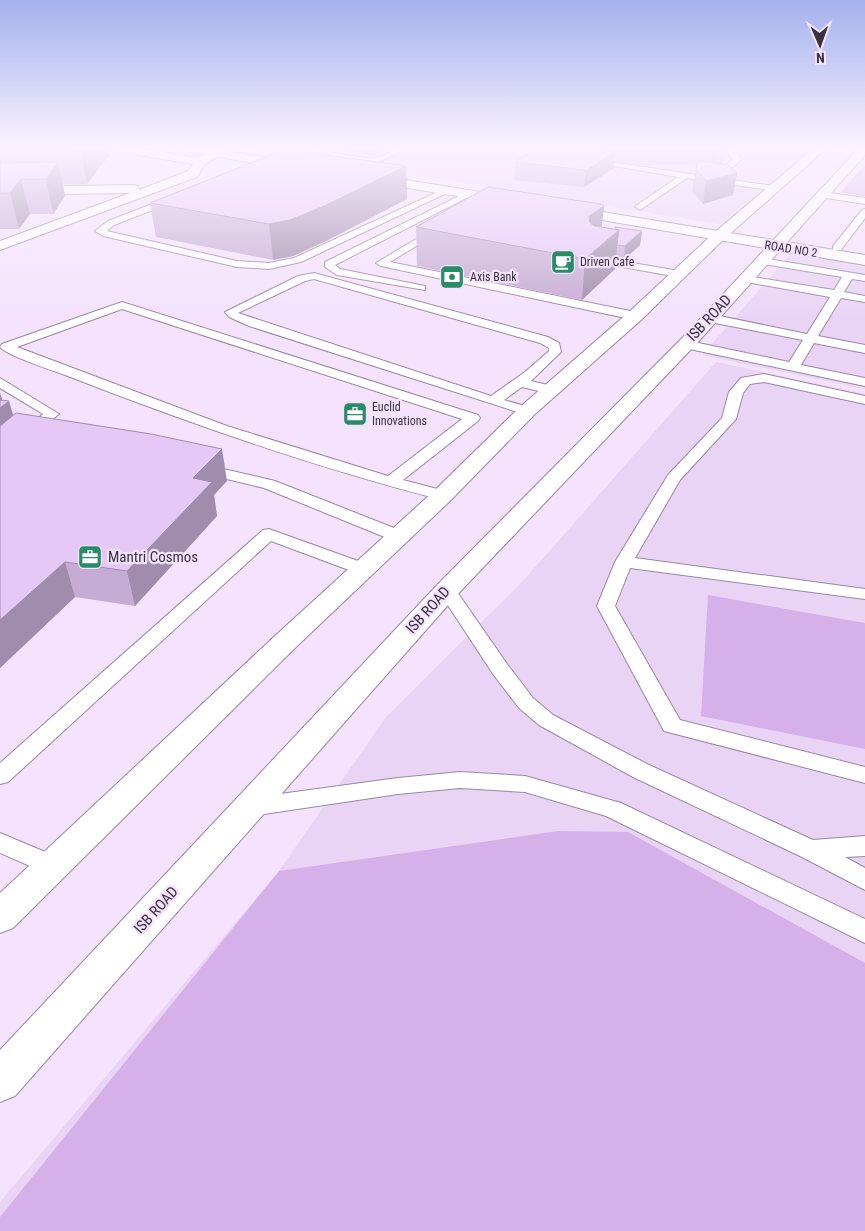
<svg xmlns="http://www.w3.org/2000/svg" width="865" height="1231" font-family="'Roboto Condensed',sans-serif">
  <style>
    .built { fill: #e9d4f5 }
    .green { fill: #d6b1e9 }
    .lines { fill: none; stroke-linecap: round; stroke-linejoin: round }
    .service-casing { stroke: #9888a1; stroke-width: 2 }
    .minor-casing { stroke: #9888a1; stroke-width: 2 }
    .tertiary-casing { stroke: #9888a1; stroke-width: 2 }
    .secondary-casing { stroke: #9888a1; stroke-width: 2 }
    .service { fill: #fff; fill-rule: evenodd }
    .minor { fill: #fff; fill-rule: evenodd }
    .tertiary { fill: #fff; fill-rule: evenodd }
    .secondary { fill: #fff; fill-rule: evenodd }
    .wall { fill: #c6acd4 }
    .shaded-wall { fill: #a18cad }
    .building { fill: #e6c8f7; stroke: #a18cad }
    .labels { text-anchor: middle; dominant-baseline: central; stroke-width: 4.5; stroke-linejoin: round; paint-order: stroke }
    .far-street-label { font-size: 12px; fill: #39323d; stroke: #f4e2fe }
    .far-poi-label { font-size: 12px; fill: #39323d; stroke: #f4e2fe; text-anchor: start }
    .street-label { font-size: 15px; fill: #39323d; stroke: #f4e2fe }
    .poi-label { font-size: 15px; fill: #39323d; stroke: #f4e2fe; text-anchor: start }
  </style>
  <rect width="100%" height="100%" fill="#f4e2fe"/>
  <path class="built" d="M245 148H818L730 226Z
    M793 251 865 262V389L702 355Z
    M716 362 865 394V1231H0V1202L279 871 386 717 523 581Z"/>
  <path class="green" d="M865 165V196L840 193Z
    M708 595 865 623V749L701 716Z
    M558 831 628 832 865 963V1231H0V1217L279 871Z"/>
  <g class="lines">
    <defs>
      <path id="service" d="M288 148C317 146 347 159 374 158 386 158 394 147 407 148L366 168 362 166 368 162Z
        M524 148H537L562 155 558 157Z
        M724 148H732L742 159 720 178 773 186 777 189 776 191 687 178 640 210 635 207 637 205 678 177 586 161 590 159 711 177 733 159Z
        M444 189 451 191 301 262 269 269 237 267 103 236 95 231 108 221 173 196 178 199 176 201 114 225 107 231 237 261 269 263 294 258Z
        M467 192 474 194 335 265 340 269 425 286V290L337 275 325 267V262Z
        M823 192 865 198V204L820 197V193Z
        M865 209V218L841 250H833V246L862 210Z
        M438 226 441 227V231L390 262 635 312 641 316 635 320 381 266 376 263Z
        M592 256 679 271 684 274 679 277 588 261 587 259Z
        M762 258 865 275V281L852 279 844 292 865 296V302L841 298 818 336 865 345V353L814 343 801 365 865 378V386L680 347 678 344 684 340 789 362 803 340 710 322 704 318 710 314 807 334 830 297 746 282 741 279 746 276 834 290 842 277 758 263 757 261Z
        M314 273 548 337 559 343 561 352 531 381 556 387 558 390 551 394 522 387 504 400 532 408 534 411 527 415 249 326 229 317 225 312 298 276ZM314 279 540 343 549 348V351L525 372 491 396 238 313 305 281Z
        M122 302 478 415 480 418 478 421 403 480 449 492 451 495 443 500C317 468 194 425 73 378 58 372 9 357 0 347L2 344ZM122 309 462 419 388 476 227 426 17 347Z
        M764 374 865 396V404L764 382 750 384 743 393 736 419 680 480 635 558 865 589V599L630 568 615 606 680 720 865 767V783L664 731 597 606 615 562 668 475 722 418 729 392 741 378Z
        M0 378 59 414 5 459 0 461V449L43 414 0 388Z
        M202 464 275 481 404 532 406 536 404 540H392L264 488 197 472 194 469Z
        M269 529 369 565 372 569 369 573H357L271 541 8 782 0 784V763L263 530Z
        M447 585 453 586 507 664 533 698 553 715 649 765 813 840 865 836V856L845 857 865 868V890L802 857 633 777 539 725 519 708 493 674 438 590 441 586Z
        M460 772 525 776 621 803 865 919V943L606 816 525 792 460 788 398 794 251 816 243 813 239 807 243 801 251 798 398 778Z
        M0 833 62 859 65 866 62 873 53 876 0 853Z"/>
      <path id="minor" d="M108 148H134L198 158 218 149 224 153 205 164 197 177 0 250V241L130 193 0 195V187L133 185 138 186 139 190 188 171 193 164 114 151Z"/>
      <path id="tertiary" d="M179 148H204L294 162 300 166 294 170 185 151Z
        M369 174 511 197 518 201 511 205 365 181 363 178Z
        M566 206 865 255V265L561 213 559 210Z"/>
      <path id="secondary" d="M814 148H827L724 239 641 320 534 415 451 500 296 647 13 928 0 933V893L276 635 435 490 520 407 629 312 714 233Z
        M859 148H865V155L699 341 456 596 15 1096 0 1102V1050L438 584 687 333Z"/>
    </defs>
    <use href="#service" class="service-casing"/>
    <use href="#minor" class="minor-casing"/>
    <use href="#tertiary" class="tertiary-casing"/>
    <use href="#secondary" class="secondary-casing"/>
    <use href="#service" class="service"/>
    <use href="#minor" class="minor"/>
    <use href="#tertiary" class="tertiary"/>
    <use href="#secondary" class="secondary"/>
  </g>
  <path class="wall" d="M0 148H108L109 155 87 184H63L65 196 53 214H30L19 229H0Z
    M324 148H387L370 155Z
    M538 148H726L723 164H720L737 173 733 195 703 204 692 191 696 169 697 164 640 165 614 160 613 169 584 187 514 180 515 162Z
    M406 166 407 199 326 241 293 256 273 260 156 237 150 203Z
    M416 227H602L615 229V227L642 231 640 245 624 260 616 259 615 269 582 300 417 266Z
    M0 393 2 400 13 416 227 481 214 495 217 516 135 606 75 597 0 668Z"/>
  <path class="shaded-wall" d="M83 148H108L109 155 87 184 81 151Z
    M370 148H387L370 155Z
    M715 148H716L712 174 710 175Z
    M615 152 613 169 584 187 586 170Z
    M58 162 65 196 53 214 46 179Z
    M406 166 407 199 326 241 293 256 273 260 269 224Z
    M737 173 733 195 703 204 706 181Z
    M21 179 30 214 19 229 10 193Z
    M604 206 600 243 586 255 589 216Z
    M619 230 615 269 582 300 585 259Z
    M642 231 640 245 624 260 625 246Z
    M0 393 4 405 9 401 18 432 0 447Z
    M222 449 227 481 214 495 217 516 135 606 127 571 193 478Z
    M65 562 75 597 0 668V620Z"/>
  <path class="building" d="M0 148H83L81 151 0 152Z
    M538 148H593L615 152 586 170 515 162Z
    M286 149 406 166 324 206 290 220 269 224 150 203Z
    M698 161 728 165 737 173 706 181 696 169Z
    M58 162 46 179H21L10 193H0V163Z
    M488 187 601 204 604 206 589 216 590 223 595 226 619 230 585 259 416 227Z
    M615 227 642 231 625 246 617 245 619 230 616 229Z
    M0 400 9 401 0 408Z
    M16 413 151 434 222 449 193 478 212 482 127 571 65 562 0 620V426Z"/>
  <linearGradient id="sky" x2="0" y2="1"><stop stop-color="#a4b1ee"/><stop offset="0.46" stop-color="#faf2ff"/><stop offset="1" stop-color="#faf2ff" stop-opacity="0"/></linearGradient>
  <rect width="865" height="320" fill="url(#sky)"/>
  <defs>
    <symbol id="cafe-square" viewBox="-11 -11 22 22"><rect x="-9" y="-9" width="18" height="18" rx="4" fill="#288c66" stroke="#f4e2fe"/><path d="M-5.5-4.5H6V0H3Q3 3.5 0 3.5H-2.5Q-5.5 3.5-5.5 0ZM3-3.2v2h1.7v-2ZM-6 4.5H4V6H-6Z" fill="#fff"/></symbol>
    <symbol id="bank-square" viewBox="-11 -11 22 22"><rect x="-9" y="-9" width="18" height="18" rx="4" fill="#288c66" stroke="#f4e2fe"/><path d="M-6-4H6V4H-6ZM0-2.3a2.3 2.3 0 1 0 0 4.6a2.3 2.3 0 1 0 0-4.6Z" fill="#fff"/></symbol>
    <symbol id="office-square" viewBox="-11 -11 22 22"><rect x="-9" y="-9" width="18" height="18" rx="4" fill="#288c66" stroke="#f4e2fe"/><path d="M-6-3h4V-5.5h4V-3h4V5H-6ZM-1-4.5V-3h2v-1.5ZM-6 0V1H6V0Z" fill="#fff"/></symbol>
  </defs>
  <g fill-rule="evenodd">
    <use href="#cafe-square" x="549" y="248" width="28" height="28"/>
    <use href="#bank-square" x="438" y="263" width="28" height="28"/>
    <use href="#office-square" x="341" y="400" width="28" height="28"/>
    <use href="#office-square" x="76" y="543" width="28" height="28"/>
  </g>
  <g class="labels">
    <g class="far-street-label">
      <text transform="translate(791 249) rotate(9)">ROAD NO 2</text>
    </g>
    <g class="far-poi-label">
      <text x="580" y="262">Driven Cafe</text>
      <text x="470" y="277">Axis Bank</text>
      <text x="372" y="407">Euclid<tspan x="372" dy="14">Innovations</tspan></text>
    </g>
    <g class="street-label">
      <text transform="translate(709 318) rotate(-47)">ISB ROAD</text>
      <text transform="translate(428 610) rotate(-48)">ISB ROAD</text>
      <text transform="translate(156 910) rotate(-48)">ISB ROAD</text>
    </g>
    <g class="poi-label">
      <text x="108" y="557">Mantri Cosmos</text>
    </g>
  </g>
  <g transform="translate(820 45) rotate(178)" stroke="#f4e2fe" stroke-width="4" paint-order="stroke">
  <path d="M0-4L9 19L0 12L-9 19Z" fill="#39323d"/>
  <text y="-8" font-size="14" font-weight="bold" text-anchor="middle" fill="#39323d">N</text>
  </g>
</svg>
